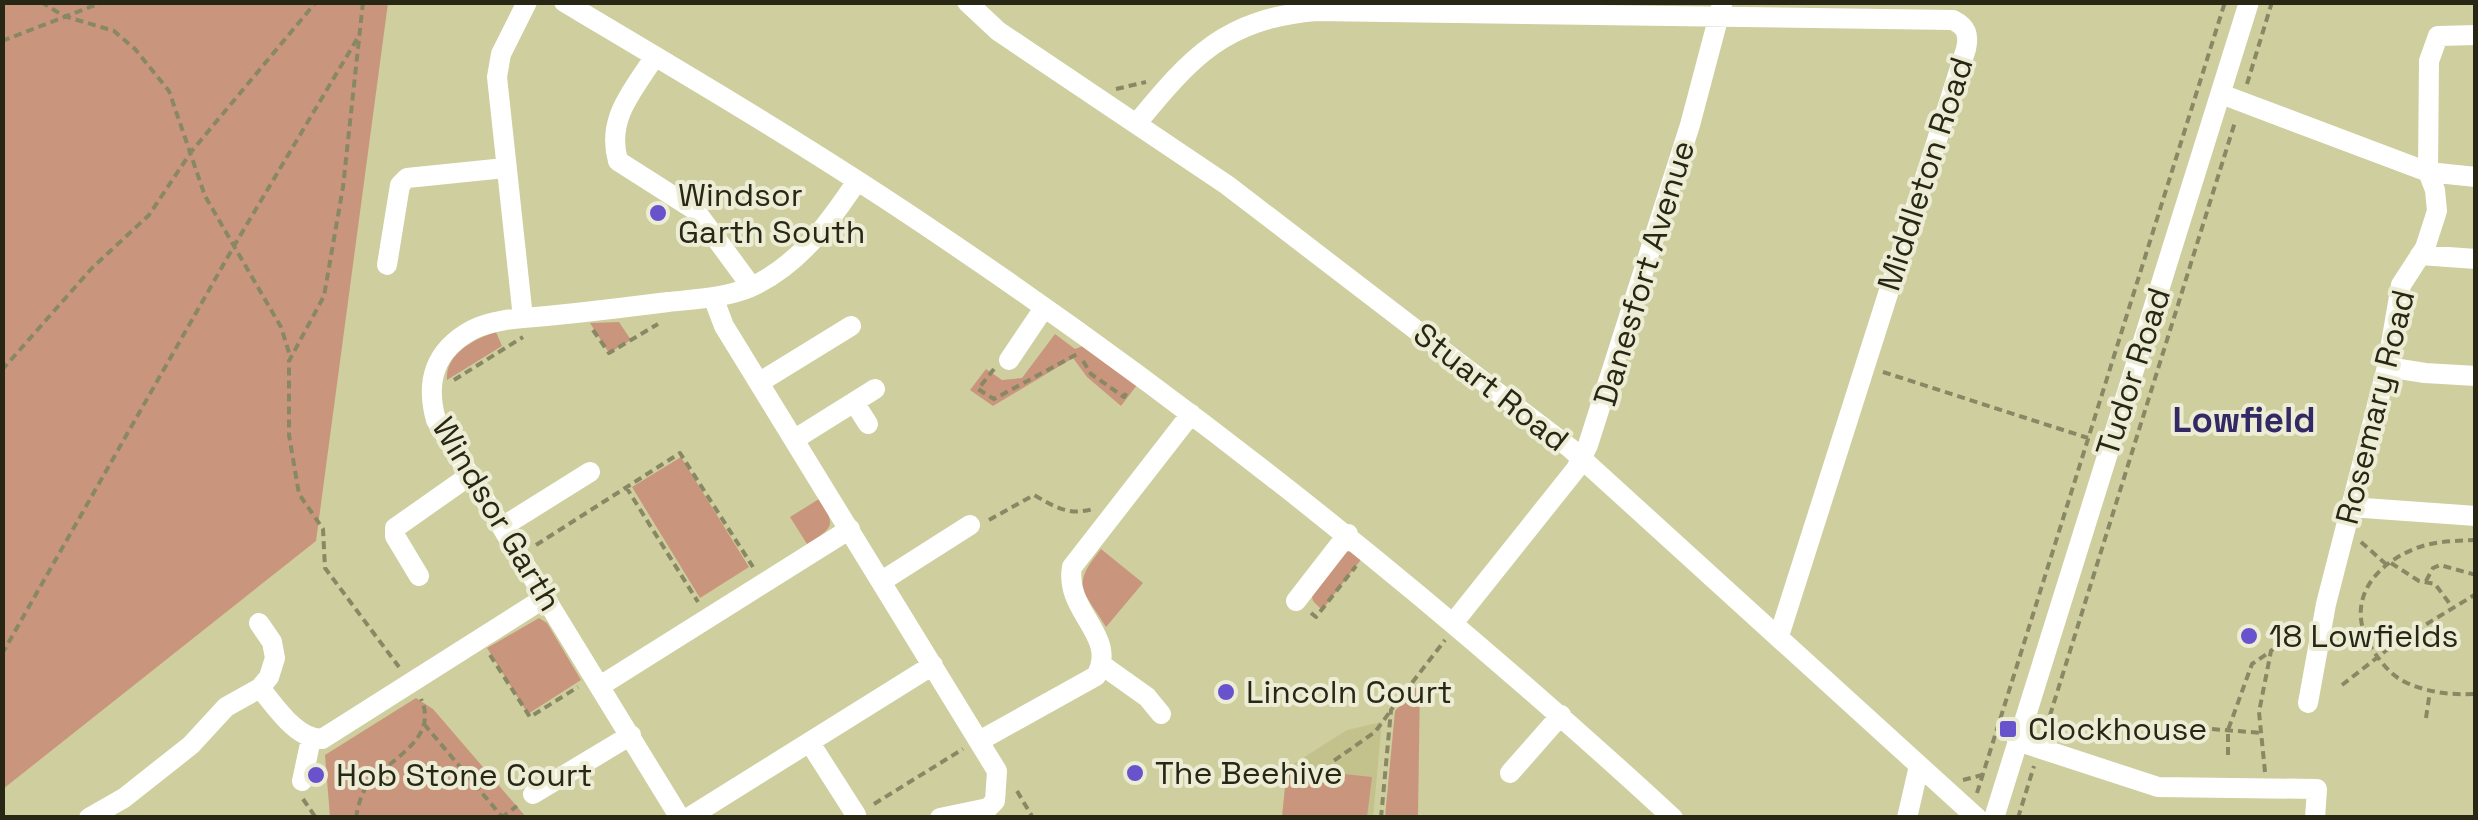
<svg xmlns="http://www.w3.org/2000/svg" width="2478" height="820" font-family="'Space Grotesk',sans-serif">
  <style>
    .built { fill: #c4c28c }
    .green { fill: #c9967d }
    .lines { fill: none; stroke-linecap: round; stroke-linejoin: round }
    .path { stroke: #898865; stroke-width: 4; stroke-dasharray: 8 5; stroke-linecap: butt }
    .minor { stroke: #fff; stroke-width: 20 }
    .poi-dot { fill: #6853cc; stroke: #ededd5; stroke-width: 4 }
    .labels { text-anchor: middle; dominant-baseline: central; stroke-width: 8; stroke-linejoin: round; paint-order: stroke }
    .street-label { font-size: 32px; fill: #282715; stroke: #ededd5 }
    .poi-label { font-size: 32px; fill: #282715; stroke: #ededd5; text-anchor: start }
    .neighbourhood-label { font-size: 35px; font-weight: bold; fill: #332a65; stroke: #ededd5 }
  </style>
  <rect width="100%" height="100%" fill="#cfce9f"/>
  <path class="built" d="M1382 722 1373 817 1282 818 1287 768 1347 730Z"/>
  <path class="green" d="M3 2 388 3 316 541 3 789Z
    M619 322 631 340 609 353 590 323Z
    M496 332 502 346 447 380C445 354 474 339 496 332Z
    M1055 334 1075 349 1083 346 1137 385 1121 406 1087 377 1073 358 993 406 970 390 986 369 1002 380 1022 378Z
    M681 457 749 567 700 598 632 487Z
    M819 499C837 526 833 528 807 544L790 517Z
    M1101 549 1143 583 1106 627C1083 589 1070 587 1101 549Z
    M1354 551 1363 557 1322 610 1313 601 1311 592 1344 552Z
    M539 618 547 623 581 680 528 714 487 648Z
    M1420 683 1418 817H1385L1395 711Z
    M416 698 433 709 526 817H330L325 755Z
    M1287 768 1372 777 1367 817H1282Z"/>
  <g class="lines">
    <path class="path" d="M41 2 64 16 114 31 135 49 169 91 205 196 281 327 291 359
      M363 2 343 187 324 296 289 361V435L299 494 323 529 325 568 399 667
      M2 41 103 2
      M2247 84 2272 2
      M1116 89 1146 82
      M593 330 609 353 658 324
      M1083 361 1091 374 1124 397 1127 392
      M994 369 978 389 994 399 1079 353
      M2 370 92 268 149 215 191 152 316 2
      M1883 372 2088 438
      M454 380 523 337
      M626 487 698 602
      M989 520 1034 495C1055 507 1069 516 1093 509
      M2476 540C2455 541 2433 541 2414 549 2368 568 2344 608 2374 652 2383 665 2393 677 2407 683 2430 693 2452 695 2476 694
      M2361 542 2387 565
      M536 545 680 453 753 567
      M2391 563 2419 581 2435 584 2453 608
      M2426 581 2433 568 2440 565 2476 575
      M1311 613 1316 617 1356 566
      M2 654 234 246 357 39
      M490 655 530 717 578 687
      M2342 685 2397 642 2476 594
      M2426 718 2430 691
      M424 724 503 818
      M2046 728 2235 122
      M2212 729 2262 733
      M2228 755V730L2252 664 2271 651
      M1329 772 1332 762 1375 732 1389 713
      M2265 772 2259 712 2271 651 2280 643 2300 638
      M1963 780 1982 775
      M1017 791 1033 818
      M1977 793 2225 2
      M303 799 316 818
      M874 804 963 749
      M356 818C358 805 362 790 371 781 392 758 439 738 421 699
      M501 818 517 806
      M1381 818 1391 710 1445 640
      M2018 818 2034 766"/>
    <path class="minor" d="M564 2C692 78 821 154 944 238 1202 412 1444 607 1673 818
      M967 2 998 31 1227 185 1570 448 1977 818
      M655 56C633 91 606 118 618 161L695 210 751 286
      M2221 94 2428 172 2476 177
      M1137 123C1192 56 1225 19 1316 11L1953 20C1967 27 1969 35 1966 49L1779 636
      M2420 255 2476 259
      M387 265 400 185 407 178 505 168
      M713 297 724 326 997 771 995 801 988 808 940 818
      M523 318 497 77 501 54 527 2
      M1009 360 1044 308
      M2387 367 2425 373 2476 376
      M760 382 851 326
      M854 402 868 424
      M795 439 875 389
      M2350 507 2476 516
      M502 527 590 472
      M419 576 395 536V528L469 476
      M882 581 970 525
      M1296 601 1348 534
      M1454 622 1576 469 1588 445 1690 125 1722 4
      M1102 665 1147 697 1161 714
      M600 686 850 529
      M260 688C276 707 296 739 322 739L546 597
      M2308 703 2326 604 2387 367 2401 285 2425 248 2437 211 2435 190 2428 172 2429 61 2438 36 2476 35
      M981 740 1096 676C1119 636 1064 612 1072 567L1191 414
      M2017 741 2158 787 2317 789 2315 818
      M810 743 856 815
      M1510 773 1561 715
      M302 781 311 739
      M533 794 631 735
      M89 818 124 798 191 745 226 707 260 688 269 677 275 658 272 642 259 623
      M680 818 436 420C425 381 435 350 472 330 493 319 523 318 547 316 587 312 628 307 668 302 696 299 725 298 751 287 799 265 829 223 857 181
      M688 818 933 665
      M1907 818 1919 766
      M1994 818 2249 2"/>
  </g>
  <g class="poi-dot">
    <circle cx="658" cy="213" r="10"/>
    <circle cx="2249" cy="636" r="10"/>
    <circle cx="1226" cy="692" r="10"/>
    <rect x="1998" y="719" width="20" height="20" rx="5"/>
    <circle cx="1135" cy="773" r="10"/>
    <circle cx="316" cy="775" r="10"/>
  </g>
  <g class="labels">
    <g class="street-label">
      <text transform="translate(1925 174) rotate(-72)">Middleton Road</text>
      <text transform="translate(1644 273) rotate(-73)">Danesfort Avenue</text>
      <text transform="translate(2133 372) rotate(-72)">Tudor Road</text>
      <text transform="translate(1491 387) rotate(38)">Stuart Road</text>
      <text transform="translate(2375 407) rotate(-76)">Rosemary Road</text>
      <text transform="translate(497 514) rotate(59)">Windsor Garth</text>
    </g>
    <g class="poi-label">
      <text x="678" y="195">Windsor<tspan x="678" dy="37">Garth South</tspan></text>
      <text x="2269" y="636">18 Lowfields</text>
      <text x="1246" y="692">Lincoln Court</text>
      <text x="2028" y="729">Clockhouse</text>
      <text x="1155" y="773">The Beehive</text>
      <text x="336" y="775">Hob Stone Court</text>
    </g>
    <g class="neighbourhood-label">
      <text x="2244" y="420">Lowfield</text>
    </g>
  </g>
  <rect width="2478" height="820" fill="none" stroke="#282715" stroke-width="10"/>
</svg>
